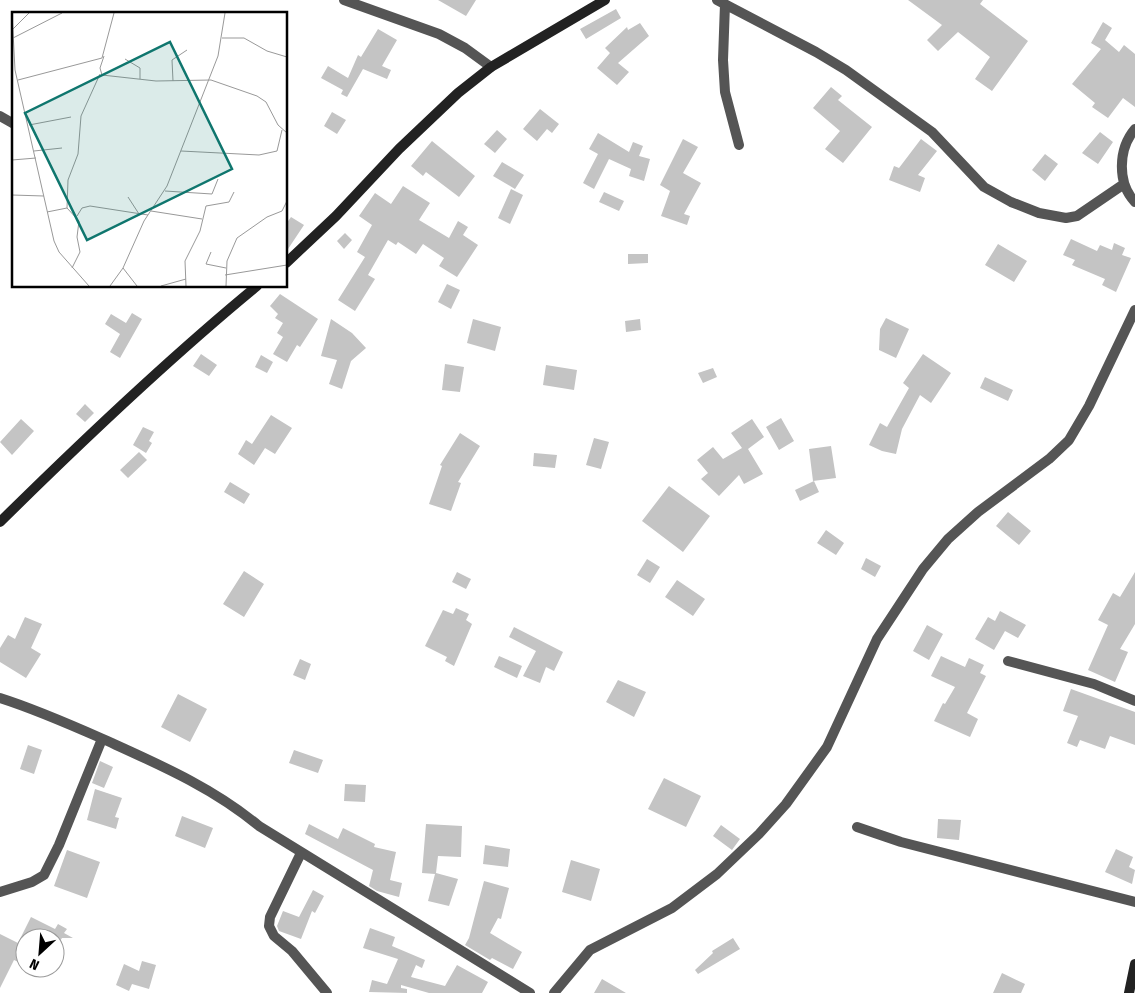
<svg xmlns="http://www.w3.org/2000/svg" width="1135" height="993" font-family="'Fira Sans Condensed',sans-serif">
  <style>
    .building { fill: #c4c4c4 }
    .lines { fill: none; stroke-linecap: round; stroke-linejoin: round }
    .street { stroke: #555; stroke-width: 10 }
    .secondary { stroke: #222; stroke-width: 10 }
    .inset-road { fill: none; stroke: #999; stroke-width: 1 }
    .view { fill: #0f766e; fill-opacity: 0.15; stroke: #0f766e; stroke-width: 2.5 }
    .inset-edge { fill: none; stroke: #000; stroke-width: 2.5 }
  </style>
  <rect width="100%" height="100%" fill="#fff"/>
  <path class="building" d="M438 0H476L466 16Z
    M908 0H983L980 4 1028 41 992 91 975 79 990 57 958 32 938 51 927 40 942 25Z
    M616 9 621 18 586 39 580 29Z
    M1103 22 1112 28 1105 40 1119 52 1124 45 1135 54V107L1123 98 1108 118 1092 107 1095 103 1072 84 1101 49 1091 43Z
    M640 23 649 36 618 63 629 72 617 85 597 68 610 53 605 48 627 27 628 30Z
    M378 29 397 40 382 66 391 70 387 79 363 69 347 97 341 94 343 90 321 78 328 66 348 78 358 55 361 57Z
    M831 87 842 96 838 100 872 127 843 163 825 149 840 131 813 108Z
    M540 109 559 124 552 133 547 129 537 141 523 129Z
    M332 112 346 120 337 134 324 126Z
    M497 130 507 139 495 153 484 144Z
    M1100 132 1113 142 1098 164 1082 153Z
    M598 133 629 152 633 142 643 146 639 156 650 159 644 181 629 176 631 169 609 159 594 189 583 183 598 154 589 149Z
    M683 139 698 147 683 173 701 183 684 214 690 216 687 225 661 216 670 191 660 185Z
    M921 139 937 151 918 175 925 178 920 192 889 180 894 166 899 168Z
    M432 141 475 176 459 197 426 172 423 176 411 166Z
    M1045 154 1058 164 1045 181 1032 170Z
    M502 162 524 175 515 189 493 176Z
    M403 186 430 203 419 220 449 238 458 221 468 227 463 235 478 245 457 277 439 266 444 258 423 244 416 254 398 242 396 245 388 240 368 275 375 279 355 311 338 300 365 257 357 252 372 225 359 216 375 193 391 204Z
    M511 189 523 195 510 224 498 218Z
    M604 192 624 201 619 211 599 202Z
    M291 217 304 225 286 252V224Z
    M345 233 352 240 344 249 337 241Z
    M1071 239 1097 251 1100 245 1112 250 1114 243 1125 248 1122 255 1131 258 1116 292 1102 285 1105 279 1072 265 1075 260 1063 255Z
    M998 244 1027 261 1014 282 985 265Z
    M628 254H648V263L628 264Z
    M447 284 460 290 451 309 438 302Z
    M280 294 318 319 300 347 297 345 287 362 273 354 283 337 277 333 283 323 275 318 278 314 270 306Z
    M132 313 142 319 120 358 110 352 120 334 105 324 111 314 126 323Z
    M886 318 909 329 896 358 879 350 880 329Z
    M331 319 352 333 366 348 351 361 342 389 329 384 337 360 321 356Z
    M473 319 501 327 495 351 467 343Z
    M640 319 641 330 626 332 625 321Z
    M201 354 217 365 209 376 193 366Z
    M923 354 951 373 931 403 920 395 902 429 896 454 882 451 869 445 880 423 887 427 909 388 903 383Z
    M261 355 273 362 267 373 255 367Z
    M445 364 464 367 460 392 442 390Z
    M546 365 577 370 574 390 543 385Z
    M713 368 717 377 703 383 698 373Z
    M985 377 1013 390 1008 401 980 388Z
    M85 404 94 413 85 422 76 414Z
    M271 415 292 428 275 454 265 448 254 465 238 454 246 440 252 444Z
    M781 418 794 441 779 450 766 427Z
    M21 419 34 431 12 455 0 442Z
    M752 419 764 437 748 449 763 474 744 484 739 475 719 496 701 479 708 473 697 460 713 447 723 459 742 448 731 433Z
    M143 427 154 432 149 441 152 443 146 453 133 445Z
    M460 433 480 446 458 482 461 483 451 511 429 504 442 466 440 465Z
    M594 438 609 442 601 469 586 465Z
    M831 446 836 478 813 481 809 449Z
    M139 452 147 460 128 478 120 470Z
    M534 453 557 455 555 468 533 466Z
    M814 481 819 492 800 501 795 490Z
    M230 482 250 494 244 504 224 492Z
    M669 486 710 516 683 552 642 521Z
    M1008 512 1031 531 1019 545 996 526Z
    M826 530 844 543 836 555 817 543Z
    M866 558 881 566 875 577 861 569Z
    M647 559 660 567 650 583 637 575Z
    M244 571 264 584 244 617 223 604Z
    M457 572 471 579 466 589 452 582Z
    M1135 572V624L1120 649 1128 652 1115 682 1088 670 1108 625 1098 620 1113 593 1120 597Z
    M677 580 705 599 693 616 665 597Z
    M456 608 469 614 466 620 472 624 454 666 445 661 447 657 425 646 443 610 453 614Z
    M1000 611 1026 625 1018 638 1005 631 994 650 975 639 988 617 995 621Z
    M25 617 42 624 31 648 41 654 26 678 0 662V648L8 635 15 639Z
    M927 625 943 634 929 660 913 651Z
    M514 627 563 652 554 671 546 667 540 683 523 676 536 651 509 637Z
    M499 656 522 666 517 678 494 667Z
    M941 656 965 667 969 658 984 665 980 673 986 676 967 713 978 719 970 737 934 721 943 703 945 704 955 687 931 676Z
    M300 659 311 664 305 680 293 675Z
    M618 680 646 692 634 717 606 702Z
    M1071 689 1135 712V745L1110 736 1105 749 1080 740 1077 747 1067 743 1078 716 1063 711Z
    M178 694 207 709 190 742 161 727Z
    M28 745 42 750 34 774 20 769Z
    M294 750 323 760 318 773 289 763Z
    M100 761 113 767 104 788 92 783Z
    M664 778 701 796 686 827 648 809Z
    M345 784 366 785 365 802 344 801Z
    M95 789 122 798 115 817 119 818 116 829 87 820Z
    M182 816 213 828 205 848 175 836Z
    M938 819 961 820 959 840 937 838Z
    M309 824 338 839 343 828 375 844 374 847 396 852 390 880 402 883 399 897 377 891 369 886 373 870 305 834Z
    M426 824 462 826 461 857 438 856 436 873 458 879 449 906 428 901 435 874 422 873Z
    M721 825 740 839 732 850 713 836Z
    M485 845 510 849 508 867 483 864Z
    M1116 849 1133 857 1129 867 1135 870 1132 884 1105 872Z
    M67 850 100 862 87 898 54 886Z
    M571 860 600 869 591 901 562 892Z
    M484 881 509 888 501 919 498 918 490 933 522 952 513 969 492 958 490 960 465 945 469 938Z
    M313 890 324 896 315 913 312 911 301 939 279 931 277 926 283 911 299 917Z
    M31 917 55 929 58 924 67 929 64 933 73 938H62L60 941 55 938H25V965L14 960 0 988V934L18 943Z
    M370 928 395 937 392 946 425 960 422 968 416 965 411 977 445 986 457 965 488 982 482 993H429L401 985V988L407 989V993L369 992 372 980 387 984 398 959 363 948Z
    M733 938 740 949 698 974 695 970 713 953 712 951Z
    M142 961 156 965 149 989 132 984 129 991 116 985 124 964 139 971Z
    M1002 973 1025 984 1021 993H993Z
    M602 979 626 993H594Z"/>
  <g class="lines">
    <path class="street" d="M344 0 439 34 465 48 491 67
      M717 0 816 52 846 70 932 132 984 187 1011 202 1039 213 1066 218 1077 216 1124 184
      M725 4 723 60 725 92 739 145
      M0 116 14 124
      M1135 129C1118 149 1117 183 1135 202
      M1008 661 1094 684 1135 701
      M0 698C35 709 69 724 103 739 158 764 212 787 259 826L530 993
      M857 827 901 842 1135 902
      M301 853 270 917 269 926 274 936 292 951 327 993
      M0 892 32 882 44 875 59 845 102 739
      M554 993 590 950 672 908 717 874 759 834 786 804 827 747 877 639 923 569 948 539 978 512 1049 459 1069 440 1089 406 1135 310"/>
    <path class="secondary" d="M286 263 336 216 399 149 458 93 491 67 605 0
      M0 522C83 440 167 360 257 286
      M1129 993 1135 964"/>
  </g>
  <g transform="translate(12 12)">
    <rect width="275" height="275" fill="#fff"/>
    <path class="inset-road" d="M0 1 3 58 42 229 47 240 77 274M1 17 17 1M1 26 50 1M210 26H232L255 39 275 45M92 44 88 56 90 63 144 69 199 68 245 84 254 90 266 113 275 121M113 47 128 56V67M6 68 90 46 102 1M161 69 160 48 175 38M17 113 59 105M22 139 50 136M169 139 247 143 265 139 270 118M0 148 24 146M153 179 200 182 206 167M0 183 32 184M116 185 127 202M55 196 67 209 65 225 68 240 60 256M139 199 190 207M35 200 55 196 56 168 66 142 69 104 88 62M65 204 70 196 78 194 136 203M199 240 194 252 214 256M111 256 125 274M213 263 275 253M98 274 111 256 132 209 155 174 206 44 213 1M149 274 174 267M174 274 173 249 188 219 194 194 217 190 222 180M214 274 215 249 225 226 255 205 270 199 275 189"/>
    <path class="view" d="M158 30 220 157 75 228 13 101Z"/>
    <rect width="275" height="275" class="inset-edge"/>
  </g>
  <g transform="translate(40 953) rotate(206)"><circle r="24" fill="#ffffff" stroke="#999999"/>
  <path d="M0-4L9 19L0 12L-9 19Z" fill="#000000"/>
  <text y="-8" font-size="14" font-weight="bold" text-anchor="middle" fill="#000000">N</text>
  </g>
</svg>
